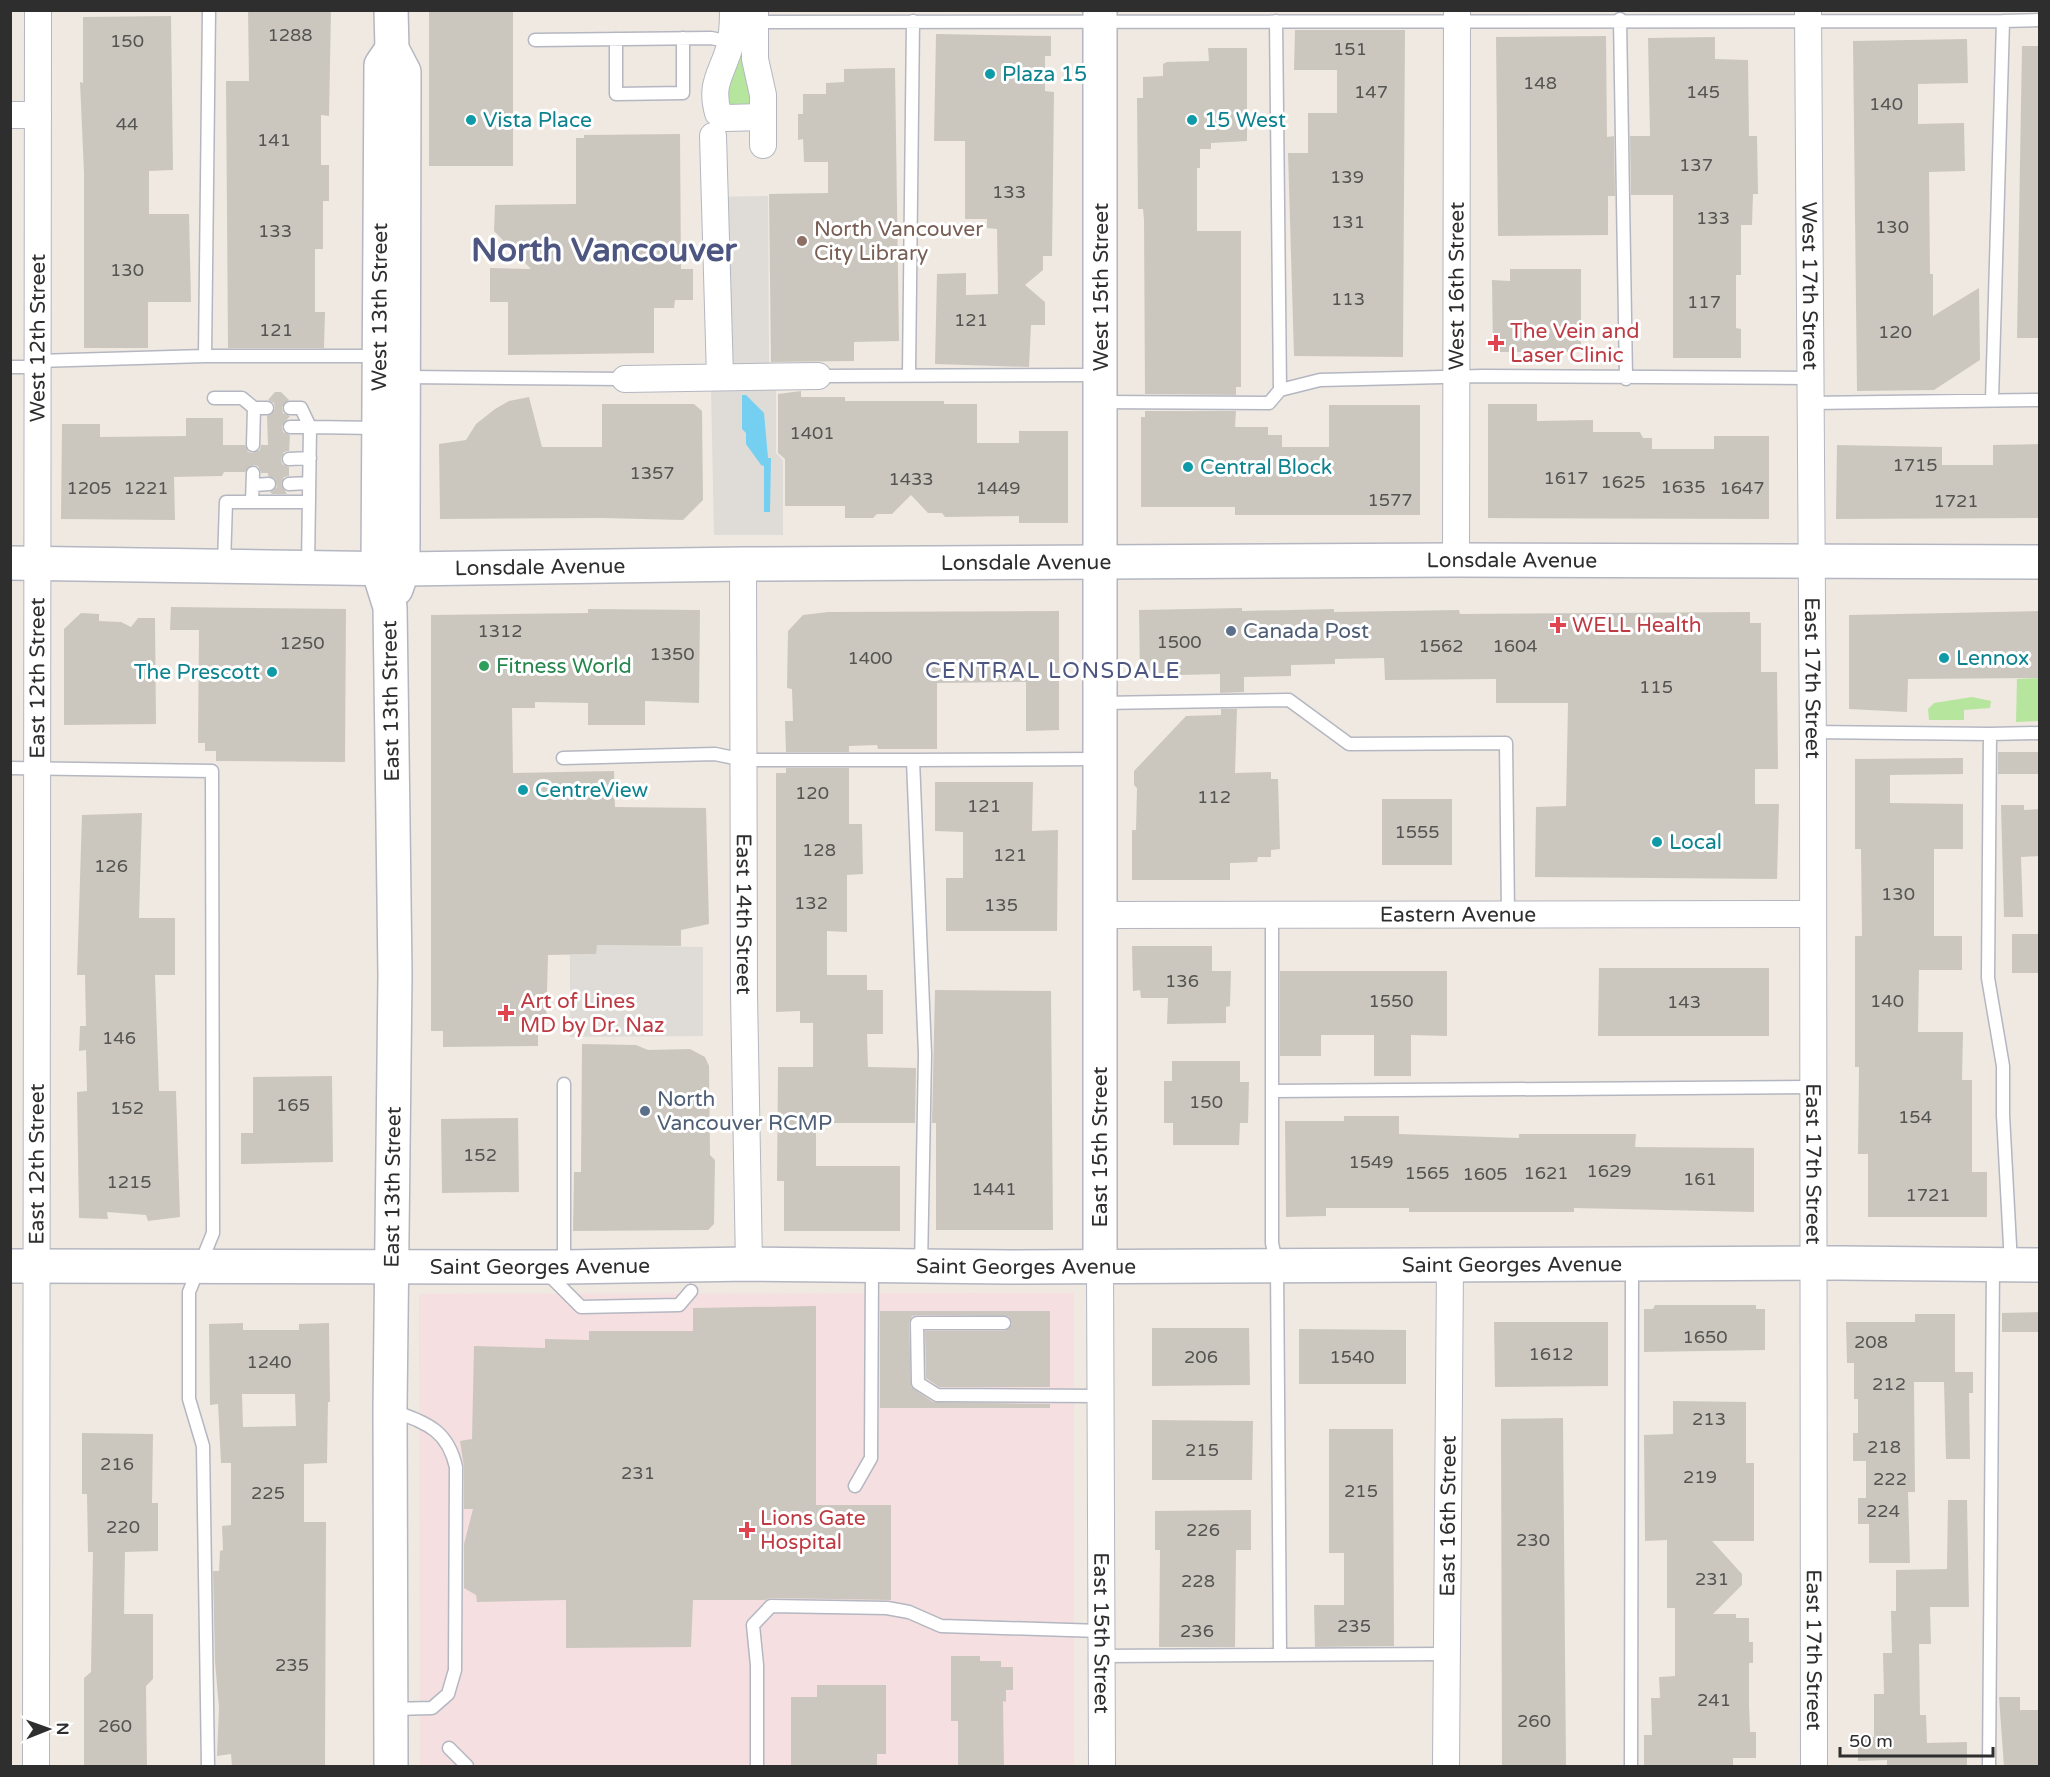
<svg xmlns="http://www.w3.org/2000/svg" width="2050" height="1777" font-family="'Varela Round',sans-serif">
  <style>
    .medical { fill: #f5dfe0 }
    .green { fill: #b6e59e }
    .plaza { fill: #dfdcd8 }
    .water { fill: #75cff0 }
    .building { fill: #cbc7bf; fill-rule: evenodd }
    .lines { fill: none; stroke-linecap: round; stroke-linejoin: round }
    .lane-casing { stroke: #b4b7c1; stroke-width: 15 }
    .street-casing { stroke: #b4b7c1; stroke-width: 28 }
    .secondary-casing { stroke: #b4b7c1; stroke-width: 36 }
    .lane { stroke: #fff; stroke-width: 12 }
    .street { stroke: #fff; stroke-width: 26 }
    .secondary { stroke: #fff; stroke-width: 33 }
    .culture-dot { fill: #0f9aa8; stroke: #fff; stroke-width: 2 }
    .education-dot { fill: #8d6e63; stroke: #fff; stroke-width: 2 }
    .health-dot { fill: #e0444e; stroke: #fff; stroke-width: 2 }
    .service-dot { fill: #5c6f8a; stroke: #fff; stroke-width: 2 }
    .leisure-dot { fill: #2e9e5b; stroke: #fff; stroke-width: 2 }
    .labels { text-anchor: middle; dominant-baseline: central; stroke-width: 6; stroke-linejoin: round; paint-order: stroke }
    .number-label { font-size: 18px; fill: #555452 }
    .culture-label { font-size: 21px; fill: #0d838f; stroke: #fff; text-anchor: start }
    .education-label { font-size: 21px; fill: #785e54; stroke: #fff; text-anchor: start }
    .street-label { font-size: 21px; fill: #2e2e2e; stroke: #fff }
    .health-label { font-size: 21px; fill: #be3a42; stroke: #fff; text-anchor: start }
    .service-label { font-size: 21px; fill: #4e5e75; stroke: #fff; text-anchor: start }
    .leisure-label { font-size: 21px; fill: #27864d; stroke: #fff; text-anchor: start }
    .neighbourhood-label { font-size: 22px; letter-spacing: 1.5px; fill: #4d5680; stroke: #fff }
    .town-label { font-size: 33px; font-weight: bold; fill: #4d5680; stroke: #fff }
  </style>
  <rect width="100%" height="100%" fill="#efe9e1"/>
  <path class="medical" d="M1074 1293V1766H420L419 1294Z"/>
  <path class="green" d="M739 11 751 106 740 113 719 98Z
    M2039 678V721L2016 722 2017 679Z
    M1972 697 1991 701 1990 708 1964 710V720H1929L1928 709 1934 703Z"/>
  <path class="plaza" d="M768 196 769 362 776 384V453L783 460V535H714L707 197Z
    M597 945 703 947V1036L570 1037V955L595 954Z"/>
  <path class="water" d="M742 395H746L764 413 768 458H771L770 512H764V466L761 465 746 444V433L742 429Z"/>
  <path class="building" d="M248 10H331L329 116 321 115V165H329V201H323V249H315V312H325L324 348H228L226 81H249Z
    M429 10H513V166H429Z
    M171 16 173 170 149 171V214H189L191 302H148V348H84V173L80 82 83 83V17Z
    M1295 30H1405L1403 357 1294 356 1288 153H1308V113H1337V70H1294Z
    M936 34 1051 36V56H1045V91L1054 92 1052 256H1043V270L1025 285 1045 302V325H1031L1029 367 935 364 937 274 966 273V295L998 294 997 229 987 228V219H965V141H934Z
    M1606 36 1607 137 1614 136 1615 196H1608V235L1498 236 1496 37Z
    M1715 37V59L1748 60 1749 136H1757L1758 194H1753L1752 225H1741V275H1736V328L1741 329V358H1673V195H1631L1630 136H1650L1648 38Z
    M1967 39 1968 83 1918 84V124L1964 123 1965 171 1929 172 1930 274H1933V316L1979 288 1980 360 1934 390 1857 391 1853 41Z
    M2022 46H2040V338H2017Z
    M1208 48H1247V141L1211 143V149H1200V168H1197V231H1241V387H1236V395L1145 394 1144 220 1143 209H1138L1137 98H1143V77L1163 76V64L1167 62 1209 61Z
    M895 68 899 341 854 342V361L771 362 769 194 828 193V162H804L803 139 798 140V114H803V94H826V83L844 82V69Z
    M680 134 681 269H693V300H675L674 308H654V353L508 355V302H490V268L531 269 494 231 495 205 576 204V138H584V135Z
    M1510 269H1581V352H1493L1492 280 1510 281Z
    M801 391V397H845V401H944V404H977V443H1019V431H1068V523H1019V516L945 517 942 513H928L911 495 892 514H877L873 518H845V506H785V459L778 453V394Z
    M275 392H281L289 400 282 407 283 413 290 416 282 426 283 432 290 435 289 451 284 452 281 459 282 464 289 467V476L284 477 281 484 287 494H272L270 492 277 487 275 479 268 476V473H261L258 466 253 465 245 472H224L222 476 174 477 175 520 61 519 62 424H100V437L186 436V418H223V445H245L248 452 253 453 260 450 261 445H268L267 416 275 409 274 403 268 400Z
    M529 397 542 447H602V404H694L702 411 703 500 683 520 602 518 440 519 439 444 466 440 476 424 495 409 509 401Z
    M1488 404H1537V421L1593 420V432H1640L1643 438H1652V449H1714V436H1769V519L1488 518Z
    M1329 405H1420V515H1235V507H1141V417H1145V411H1236L1235 427H1268V435H1282V447H1329Z
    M2040 444V518L1836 519 1837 445 1942 447V465H1993V445Z
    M171 607 346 609 345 762 216 761V751H205V743H198L199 630H170Z
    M1242 608V611L1334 609V612L1459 610 1460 614 1750 612V623H1761V672H1777L1778 769H1755V804H1779L1777 879 1535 877 1536 807 1566 806 1568 703H1496V679L1385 680 1384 658 1335 659V664L1291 665V676L1244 677V692L1220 693V674L1140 676 1139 610Z
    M588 609 700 610 699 703 645 701V725H588V703L535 702V708H512L513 773 614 771 615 807 706 808 709 924 681 930V946L597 945 596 954 548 955 546 1028H538V1046L443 1047V1031H431V615L588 613Z
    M1059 611V730L1026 731V682L937 683V749H878L877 745 849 746V752H786L785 721H793L792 689 787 688 788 631 803 615 828 612Z
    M2040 611V678L1908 679 1907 712 1849 709V615Z
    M81 613 99 614V621L121 622 131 627 138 618H155L156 724 64 725V629Z
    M1221 709H1237L1235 773 1271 772V779H1278L1280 849 1271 850V857H1258L1257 862 1230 863V880H1132V830H1136L1137 788 1134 785V771L1186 716 1221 715Z
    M1998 752H2040V774H1998Z
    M1963 758V774L1890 775V803L1963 804V849H1934V936H1962V970H1919L1918 1032H1963L1962 1080H1972V1172H1987V1217H1868V1154H1858L1859 1067H1855V936H1862L1861 849H1855V759Z
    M786 768H849V824H862L863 874 847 875V932L827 931V975H867V990H883V1034H867L868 1067 916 1068 915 1123H816V1166H900V1231H784V1181H777L778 1067H813V1023H800V1011L776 1012V773H786Z
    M935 782H1033L1032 831 1058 830 1057 931H946V878H963V832L935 831Z
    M1382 799H1452V865H1382Z
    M2001 805H2024V810L2040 809V856L2021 857 2023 917H2004Z
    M142 813 139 918H175V975H155L159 1091H176L180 1217 148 1221 146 1215 107 1212 108 1219 79 1218 77 1092 87 1091 86 1050 79 1051 80 1026H86L85 975H77L82 815Z
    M2012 934H2040V973H2012Z
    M1132 946H1212V971H1231L1230 1006 1226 1007V1023L1167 1024 1168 998H1141L1140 990 1133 991Z
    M1599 968H1769V1036H1598Z
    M1280 971H1447V1036L1411 1035V1076H1374V1035H1321V1056H1280Z
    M935 990 1051 991 1053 1230H936V1123H932Z
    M582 1044 636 1045 648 1050 690 1049 705 1057 709 1066 710 1155 715 1160 714 1224 708 1230 573 1231 574 1172H581Z
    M1172 1061H1240V1082H1249L1248 1123H1240L1239 1145H1173V1123H1164V1081H1172Z
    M332 1076 333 1162 241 1164V1133H253V1077Z
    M1344 1116H1399V1134L1519 1138V1134H1636L1635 1147 1754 1148V1212L1574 1208V1212H1409V1208H1326V1216L1286 1217 1285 1121H1344Z
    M518 1118 519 1192 442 1193 441 1119Z
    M1655 1305H1756V1309H1765V1350L1644 1352V1309H1653Z
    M816 1306V1505H891V1600L771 1598 765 1600H693L691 1647 566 1648V1600L477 1602 476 1595 464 1588V1544L473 1509H464V1467L460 1441 472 1439 474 1346 545 1348V1339L589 1340V1331H693V1308Z
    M880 1311H1050V1387H939L926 1378 925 1331H1005L1012 1324 1008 1316 917 1315 912 1316 909 1323 911 1387 933 1402 1050 1404V1408H880Z
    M2040 1312V1332H2002V1313Z
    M1915 1314H1955V1372H1973V1393H1969L1970 1459H1946L1944 1382H1914L1915 1492H1908L1910 1563H1869V1524H1858V1498H1866V1461H1853V1433H1858V1399H1854V1363H1847L1846 1322H1915Z
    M1494 1322H1608V1386L1495 1387Z
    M243 1323V1330H299V1324L329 1323 330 1402H328L327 1463 304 1464V1522H326L325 1767H232L231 1754 217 1756 219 1708 215 1662 213 1571H219L220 1551 223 1550 222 1526 231 1525V1463H221L218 1404 210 1405 209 1324ZM242 1394H295L296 1426 243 1427Z
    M1152 1328H1249L1250 1385 1152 1386Z
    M1299 1329 1406 1330V1384H1299Z
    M1673 1401 1746 1402V1463H1754V1541H1712L1742 1574V1585L1713 1614H1736V1618H1749V1642H1753V1663H1749V1705L1750 1732H1756V1758H1733V1767H1644V1735H1652L1651 1698H1660L1659 1677 1675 1676V1608H1667V1540L1645 1541 1644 1435 1673 1434Z
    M1563 1418 1566 1767H1502L1501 1419Z
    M1152 1420 1253 1421 1252 1480H1152Z
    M1329 1429H1393L1394 1646 1315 1647 1314 1605H1344V1553H1329Z
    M82 1433 153 1434 152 1503H158V1551L125 1552 124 1614H153V1679L146 1686 147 1767H84V1678L91 1672 93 1552H88L87 1494H82Z
    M1948 1500H1967L1969 1607H1930L1931 1644H1919L1920 1715H1926L1927 1743 1967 1742V1767H1887V1760L1858 1761V1738L1874 1737V1694H1884L1883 1653H1892L1891 1611H1896V1570L1947 1569Z
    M1251 1510V1550H1236L1235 1647H1159L1160 1550H1155V1511Z
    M951 1656H980V1661H1001V1667H1013V1690H1006V1702L1003 1701 1004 1767H958V1721H951Z
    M817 1685H886V1754H877V1767H791V1697H817Z
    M1999 1697H2020V1710H2040V1767H2004Z"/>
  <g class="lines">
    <defs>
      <path id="lane" d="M1620 19 1626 379
        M1276 21 1280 390
        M2003 21 2040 20
        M755 22 2003 21 1992 400
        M616 39V94L683 93V38
        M535 40 711 38 731 42
        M205 356 209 10
        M37 361 205 356H378
        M10 367H38
        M909 374 913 21
        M818 376 1099 375
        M406 377 625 379
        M214 398H242L254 408
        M1101 402 1269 403 1280 390 1320 380 1483 376 1809 378
        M1810 403 2040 400
        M290 427H310L301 408H290
        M253 445 254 408H267
        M289 459 310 458
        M289 484 309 483
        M253 485 269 484
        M252 501 253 473
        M224 564 226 502H309
        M308 567 310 427 378 428
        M1101 703 1289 700 1349 744 1506 743 1508 913
        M1812 732 1990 734 1988 978 2003 1066V1115L2011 1264
        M1990 734 2040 733
        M563 758 715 754 744 760H913L925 1054 921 1266
        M913 760 1098 759
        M10 768 212 771 213 1233 189 1292V1399L203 1446 208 1766
        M1272 915V1243L1277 1266 1280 1655
        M1272 1091 1813 1087
        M564 1266V1084
        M546 1272 581 1307 679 1305 691 1291
        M1004 1323H917L918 1383 937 1395 1099 1396
        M391 1410C425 1423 447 1428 456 1467L455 1670 448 1694 432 1708 392 1709
        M855 1486 871 1458 872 1267
        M1100 1656 1446 1654
        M449 1748 467 1766
        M757 1766V1665L753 1625 771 1606 887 1608 909 1612 941 1626 1100 1631
        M1631 1766 1632 1266
        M1989 1766 1993 1267"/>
      <g id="street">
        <path d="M733 10C733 24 733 36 729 49 721 75 710 84 718 113L726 118 763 117"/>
        <path d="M755 10V59L763 95V145"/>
        <path id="s1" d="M1808 10 1813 753 1814 1766"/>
        <path d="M10 115H38"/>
        <path d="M713 136 720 377"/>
        <path d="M625 379 818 376"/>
        <path id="s2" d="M1456 560 1457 10"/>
        <path id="s3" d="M743 564 744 994 749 1264"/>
        <path id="s4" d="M1102 915 1813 914"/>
        <path id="s5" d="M1100 1267 1102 1766"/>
        <path id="s6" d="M36 1766 38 10"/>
        <path id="s7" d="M1446 1766 1450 1266"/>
      </g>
      <g id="secondary">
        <path d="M391 10 392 49 404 72 403 520V569L396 589"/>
        <path id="s8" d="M10 563 403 569 743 564 1456 560 2040 562"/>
        <path id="s9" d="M10 1266 564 1267 749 1264 1010 1267 1840 1263 2040 1265"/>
        <path d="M1100 1267V10"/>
        <path id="s10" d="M391 1766 390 1409 395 975 392 748 390 607 378 569 381 65 392 49"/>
      </g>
    </defs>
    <use href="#lane" class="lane-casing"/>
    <use href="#street" class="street-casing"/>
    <use href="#secondary" class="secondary-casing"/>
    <use href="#lane" class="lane"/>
    <use href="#street" class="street"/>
    <use href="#secondary" class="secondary"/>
  </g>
  <g class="culture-dot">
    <circle cx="990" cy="74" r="6"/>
    <circle cx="471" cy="120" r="6"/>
    <circle cx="1192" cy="120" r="6"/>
    <circle cx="1188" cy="467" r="6"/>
    <circle cx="1944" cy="658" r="6"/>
    <circle cx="272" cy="672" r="6"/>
    <circle cx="523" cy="790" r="6"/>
    <circle cx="1657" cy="842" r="6"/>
  </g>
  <circle class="education-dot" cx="802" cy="241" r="6"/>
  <g class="health-dot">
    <path d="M1493 334h6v6h6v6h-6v6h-6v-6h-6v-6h6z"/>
    <path d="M1555 616h6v6h6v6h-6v6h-6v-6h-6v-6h6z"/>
    <path d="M503 1004h6v6h6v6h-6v6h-6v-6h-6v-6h6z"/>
    <path d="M744 1521h6v6h6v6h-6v6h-6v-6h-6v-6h6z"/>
  </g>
  <g class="service-dot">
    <circle cx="1231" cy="631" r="6"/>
    <circle cx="645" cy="1111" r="6"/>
  </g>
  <circle class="leisure-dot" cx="484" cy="666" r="6"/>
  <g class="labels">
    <g class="number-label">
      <text x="290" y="35">1288</text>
      <text x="127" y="41">150</text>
      <text x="1350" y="49">151</text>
      <text x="1540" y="83">148</text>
      <text x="1371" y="92">147</text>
      <text x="1703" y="92">145</text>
      <text x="1886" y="104">140</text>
      <text x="127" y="124">44</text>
      <text x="274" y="140">141</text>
      <text x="1696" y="165">137</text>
      <text x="1347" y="177">139</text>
      <text x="1009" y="192">133</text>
      <text x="1713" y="218">133</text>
      <text x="1348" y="222">131</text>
      <text x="1892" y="227">130</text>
      <text x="275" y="231">133</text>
      <text x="127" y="270">130</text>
      <text x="1348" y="299">113</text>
      <text x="1704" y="302">117</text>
      <text x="971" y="320">121</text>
      <text x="276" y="330">121</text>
      <text x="1895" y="332">120</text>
      <text x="812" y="433">1401</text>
      <text x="1915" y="465">1715</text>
      <text x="652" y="473">1357</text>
      <text x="1566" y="478">1617</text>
      <text x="911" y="479">1433</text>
      <text x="1623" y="482">1625</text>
      <text x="1683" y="487">1635</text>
      <text x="89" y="488">1205</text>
      <text x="146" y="488">1221</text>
      <text x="998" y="488">1449</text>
      <text x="1742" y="488">1647</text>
      <text x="1390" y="500">1577</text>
      <text x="1956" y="501">1721</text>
      <text x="500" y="631">1312</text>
      <text x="1179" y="642">1500</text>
      <text x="302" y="643">1250</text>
      <text x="1441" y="646">1562</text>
      <text x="1515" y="646">1604</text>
      <text x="672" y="654">1350</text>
      <text x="870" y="658">1400</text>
      <text x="1656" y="687">115</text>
      <text x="812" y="793">120</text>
      <text x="1214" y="797">112</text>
      <text x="984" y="806">121</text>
      <text x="1417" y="832">1555</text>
      <text x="819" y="850">128</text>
      <text x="1010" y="855">121</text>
      <text x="111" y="866">126</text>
      <text x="1898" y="894">130</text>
      <text x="811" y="903">132</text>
      <text x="1001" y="905">135</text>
      <text x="1182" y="981">136</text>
      <text x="1391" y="1001">1550</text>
      <text x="1887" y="1001">140</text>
      <text x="1684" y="1002">143</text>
      <text x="119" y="1038">146</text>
      <text x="1206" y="1102">150</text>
      <text x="293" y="1105">165</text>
      <text x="127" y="1108">152</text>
      <text x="1915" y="1117">154</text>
      <text x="480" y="1155">152</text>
      <text x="1371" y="1162">1549</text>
      <text x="1609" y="1171">1629</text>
      <text x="1427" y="1173">1565</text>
      <text x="1546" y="1173">1621</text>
      <text x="1485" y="1174">1605</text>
      <text x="1700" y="1179">161</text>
      <text x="129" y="1182">1215</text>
      <text x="994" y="1189">1441</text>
      <text x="1928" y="1195">1721</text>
      <text x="1705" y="1337">1650</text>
      <text x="1871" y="1342">208</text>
      <text x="1551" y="1354">1612</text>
      <text x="1201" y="1357">206</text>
      <text x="1352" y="1357">1540</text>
      <text x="269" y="1362">1240</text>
      <text x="1889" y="1384">212</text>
      <text x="1709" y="1419">213</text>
      <text x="1884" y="1447">218</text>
      <text x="1202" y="1450">215</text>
      <text x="117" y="1464">216</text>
      <text x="638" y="1473">231</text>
      <text x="1700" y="1477">219</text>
      <text x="1890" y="1479">222</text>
      <text x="1361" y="1491">215</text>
      <text x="268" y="1493">225</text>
      <text x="1883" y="1511">224</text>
      <text x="123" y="1527">220</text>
      <text x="1203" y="1530">226</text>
      <text x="1533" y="1540">230</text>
      <text x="1712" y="1579">231</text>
      <text x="1198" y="1581">228</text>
      <text x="1354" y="1626">235</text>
      <text x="1197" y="1631">236</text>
      <text x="292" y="1665">235</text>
      <text x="1714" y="1700">241</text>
      <text x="1534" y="1721">260</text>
      <text x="115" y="1726">260</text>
    </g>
    <g class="culture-label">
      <text x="1002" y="74">Plaza 15</text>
      <text x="483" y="120">Vista Place</text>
      <text x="1204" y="120">15 West</text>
      <text x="1200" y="467">Central Block</text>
      <text x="1956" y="658">Lennox</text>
      <text x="260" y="672" text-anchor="end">The Prescott</text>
      <text x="535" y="790">CentreView</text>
      <text x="1669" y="842">Local</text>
    </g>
    <g class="education-label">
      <text x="814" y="229">North Vancouver<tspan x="814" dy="24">City Library</tspan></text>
    </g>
    <g class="street-label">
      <text stroke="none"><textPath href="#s2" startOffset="274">West 16th Street</textPath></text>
      <text stroke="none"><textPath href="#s1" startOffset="276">West 17th Street</textPath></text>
      <text transform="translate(1101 287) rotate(-90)">West 15th Street</text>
      <text stroke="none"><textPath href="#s10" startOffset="1461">West 13th Street</textPath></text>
      <text stroke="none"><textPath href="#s6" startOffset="1428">West 12th Street</textPath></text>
      <text stroke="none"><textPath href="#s8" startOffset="1502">Lonsdale Avenue</textPath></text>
      <text stroke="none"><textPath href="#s8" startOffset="1016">Lonsdale Avenue</textPath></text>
      <text stroke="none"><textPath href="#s8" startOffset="530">Lonsdale Avenue</textPath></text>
      <text stroke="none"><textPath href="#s6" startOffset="1088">East 12th Street</textPath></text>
      <text stroke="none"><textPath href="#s1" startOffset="668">East 17th Street</textPath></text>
      <text transform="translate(391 701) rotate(-91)">East 13th Street</text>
      <text stroke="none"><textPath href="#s3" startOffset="350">East 14th Street</textPath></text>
      <text stroke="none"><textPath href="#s4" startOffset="356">Eastern Avenue</textPath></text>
      <text transform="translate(1100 1147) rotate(-90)">East 15th Street</text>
      <text stroke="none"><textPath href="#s6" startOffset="602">East 12th Street</textPath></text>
      <text stroke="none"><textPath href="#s1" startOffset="1154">East 17th Street</textPath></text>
      <text stroke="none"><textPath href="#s10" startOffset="579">East 13th Street</textPath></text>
      <text stroke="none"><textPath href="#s9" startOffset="530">Saint Georges Avenue</textPath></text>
      <text stroke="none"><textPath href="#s9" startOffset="1016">Saint Georges Avenue</textPath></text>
      <text stroke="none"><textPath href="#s9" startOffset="1502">Saint Georges Avenue</textPath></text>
      <text stroke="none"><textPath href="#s7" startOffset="250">East 16th Street</textPath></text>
      <text stroke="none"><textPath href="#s5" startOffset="366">East 15th Street</textPath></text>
      <text stroke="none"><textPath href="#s1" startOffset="1640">East 17th Street</textPath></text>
    </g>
    <g class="health-label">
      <text x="1510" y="331">The Vein and<tspan x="1510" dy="24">Laser Clinic</tspan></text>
      <text x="1572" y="625">WELL Health</text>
      <text x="520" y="1001">Art of Lines<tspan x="520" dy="24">MD by Dr. Naz</tspan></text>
      <text x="760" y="1518">Lions Gate<tspan x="760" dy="24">Hospital</tspan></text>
    </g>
    <g class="service-label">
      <text x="1243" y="631">Canada Post</text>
      <text x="657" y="1099">North<tspan x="657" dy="24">Vancouver RCMP</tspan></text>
    </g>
    <g class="leisure-label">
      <text x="496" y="666">Fitness World</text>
    </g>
    <g class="neighbourhood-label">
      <text x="1053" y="671">CENTRAL LONSDALE</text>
    </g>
    <g class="town-label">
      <text x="604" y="250">North Vancouver</text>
    </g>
  </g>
  <rect width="2050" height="1777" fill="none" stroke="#2e2e2e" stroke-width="24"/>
  <g transform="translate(48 1729) rotate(89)" stroke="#ffffff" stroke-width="4.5" paint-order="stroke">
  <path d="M0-4.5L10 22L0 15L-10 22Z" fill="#2e2e2e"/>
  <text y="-9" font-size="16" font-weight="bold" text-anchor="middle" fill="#2e2e2e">N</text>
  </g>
  <path d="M1840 1747v9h153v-9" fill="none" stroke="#2e2e2e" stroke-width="3"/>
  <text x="1849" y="1747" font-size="18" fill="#2e2e2e" stroke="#ffffff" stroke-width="4.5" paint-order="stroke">50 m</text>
</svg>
